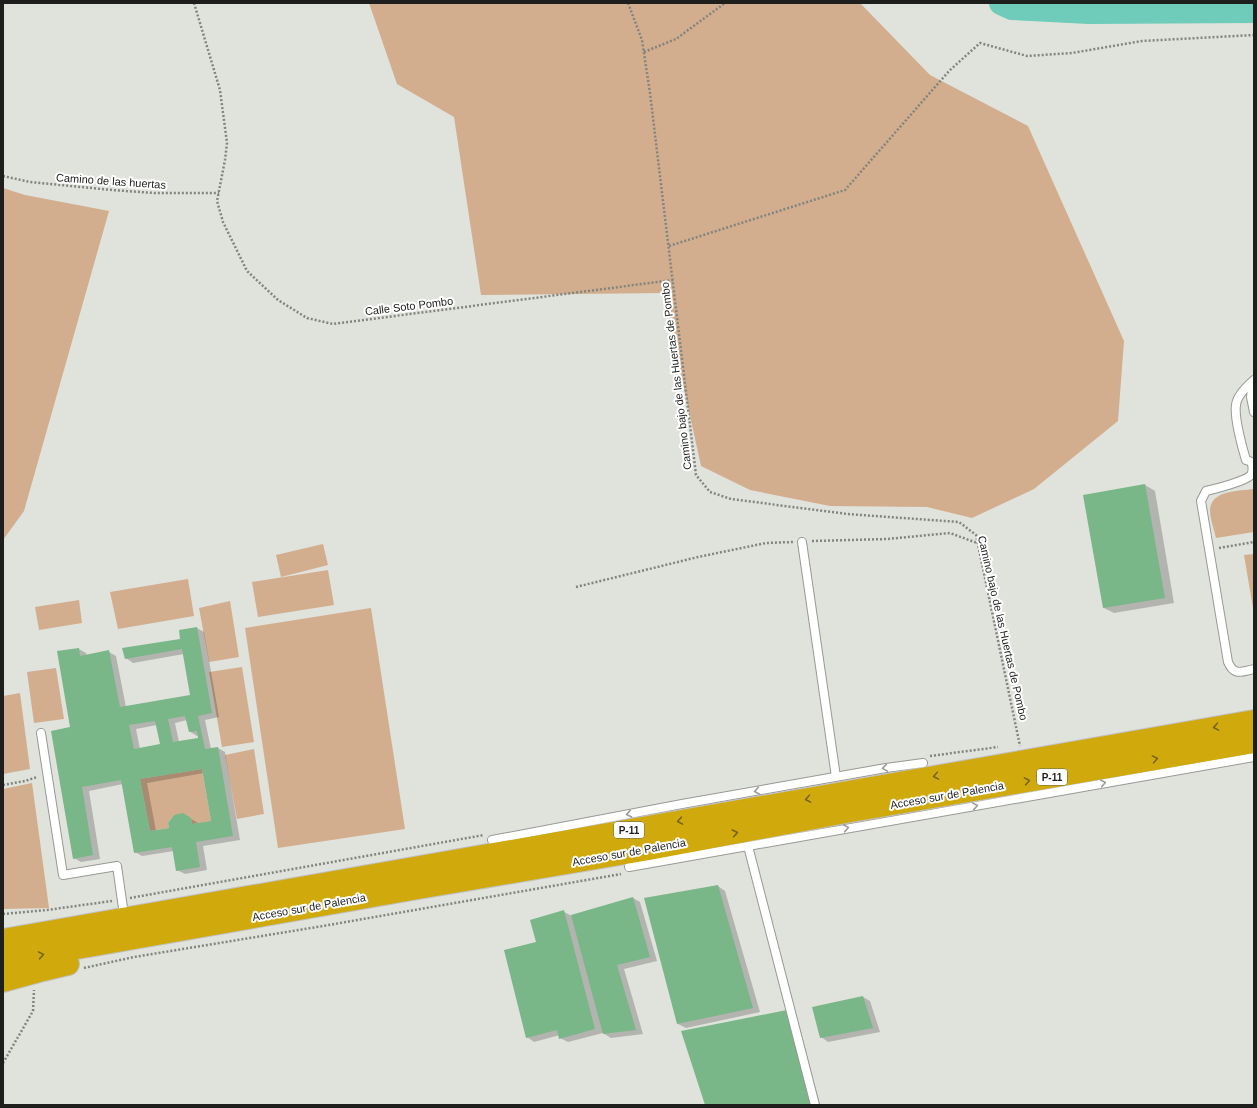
<svg xmlns="http://www.w3.org/2000/svg" width="1257" height="1108" font-family="Helvetica,sans-serif">
  <style>
    .green { fill: #d2ae8e }
    .shadow { fill: #0003; fill-rule: evenodd }
    .lines { fill: none; stroke-linecap: round; stroke-linejoin: round }
    .river { stroke: #6fcbba; stroke-width: 24 }
    .building { fill: #79b688; fill-rule: evenodd }
    .service-casing { stroke: #989994; stroke-width: 10 }
    .motorway-casing { stroke: #c0c0bf; stroke-width: 24 }
    .path { stroke: #82847f; stroke-width: 2.5; stroke-dasharray: 2 2; stroke-linecap: butt }
    .service { stroke: #fff; stroke-width: 8 }
    .motorway { stroke: #d0aa0c; stroke-width: 22 }
    .oneway { stroke: #776414 }
    .oneway2 { stroke: #9a9a99 }
    .labels { text-anchor: middle; dominant-baseline: central; stroke-width: 4; stroke-linejoin: round; paint-order: stroke }
    .shield { fill: #fff; stroke: #626260; stroke-width: 1 }
    .shield-label { font-size: 10px; font-weight: bold; fill: #1e1f1c }
    .street-label { font-size: 11px; fill: #1e1f1c; stroke: #fff }
  </style>
  <rect width="100%" height="100%" fill="#e0e2dc"/>
  <path class="green" d="M369 3H860L930 75 1028 126 1124 341 1118 421 1034 489 972 518 927 507 830 506 750 490 701 466 663 293 481 295 454 117 397 84Z
    M3 188 25 195 109 211 24 511 3 540Z
    M1254 489V532L1216 538C1214 529 1210 519 1210 510 1211 490 1239 491 1254 489Z
    M323 544 328 565 281 577 276 555Z
    M1254 554V614L1244 555Z
    M328 570 334 605 258 617 252 582Z
    M188 579 194 616 118 629 110 592Z
    M79 600 82 623 39 630 35 607Z
    M230 601 239 657 209 662 199 608Z
    M371 608 405 829 278 848 245 628Z
    M242 667 254 742 222 747 209 672Z
    M56 668 64 719 34 723 27 672Z
    M20 693 30 769 3 774V696Z
    M254 749 264 814 237 819 225 755Z
    M202 769 211 821 192 824 191 818 174 815 168 823 169 828 150 831 140 779Z
    M32 783 49 908 3 909V789Z"/>
  <path class="shadow" d="M1145 485 1155 491 1174 603 1114 613 1104 608Z
    M197 628 204 632 219 717 205 720 211 749 218 748 225 752 240 840 203 846 207 870 185 874 177 870 174 851 142 856 135 852 123 784 89 791 100 859 81 862 74 858 71 728 79 649 86 653 87 656 109 652 116 656 126 707 191 696 184 654 133 663 126 658 181 640ZM187 720 189 731 197 736 199 735 200 739 179 742 175 723ZM157 725 161 745 140 749 136 729ZM204 773 213 821 198 823 183 814 170 829 156 831 147 783Z
    M718 886 725 891 760 1012 686 1028 678 1024 645 899Z
    M633 898 640 902 657 961 624 969 643 1034 611 1038 603 1033 568 1042 560 1038V1035L534 1042 527 1037 537 943 564 912 572 916Z
    M863 997 870 1001 880 1032 828 1042 821 1037Z
    M787 1011 797 1017 820 1105H706Z"/>
  <g class="lines">
    <path class="river" d="M1001 3 1012 8 1089 12 1254 11"/>
  </g>
  <path class="building" d="M1145 484 1165 598 1103 608 1083 495Z
    M197 627 212 713 198 716 205 749 218 747 233 836 196 842 200 867 176 871 172 847 134 853 121 780 82 787 93 855 73 859 51 731 70 727 57 651 79 648 80 656 109 650 120 707 190 695 182 649 125 659 122 648 180 639 179 630ZM185 716 189 732 197 731 198 738 173 742 168 719ZM155 721 160 744 134 749 129 725ZM202 769 211 821 192 824 191 818 183 813 174 815 168 823 169 828 150 831 140 779Z
    M718 885 753 1008 677 1024 644 898Z
    M633 897 650 957 617 965 636 1030 603 1034 571 915Z
    M564 910 595 1029 559 1039 557 1030 526 1038 504 950 536 942 530 920Z
    M863 996 873 1028 820 1038 812 1007Z
    M787 1010 812 1105H705L681 1031Z"/>
  <g class="lines">
    <defs>
      <path id="service" d="M1254 380C1247 386 1237 395 1236 405 1234 417 1242 447 1246 460L1252 462C1252 466 1254 471 1251 475 1246 481 1215 489 1206 491L1201 501 1228 662C1234 676 1241 672 1254 669
        M1253 381 1251 397 1254 412
        M802 542 836 777
        M41 733 63 875 117 866 123 908
        M492 840 682 804 886 768 923 763
        M748 846 815 1105
        M629 867 1254 757"/>
      <path id="motorway" d="M3 940 1254 721
        M3 961 418 888 649 849 851 811 1254 742
        M3 981 43 970 68 964"/>
    </defs>
    <use href="#service" class="service-casing"/>
    <use href="#motorway" class="motorway-casing"/>
    <path class="path" d="M194 3 220 90 227 143 225 160 217 201 223 222 247 271 278 300 307 318 333 324 673 280
      M628 3 642 40 650 93 696 475 710 492 731 499 847 514 959 522 976 535 1020 746
      M644 52 676 39 725 3
      M3 176 30 182 112 190 154 193H219
      M669 246 845 190 949 71 980 43 1027 56 1072 53 1142 41 1254 35
      M812 541 887 539 950 533 977 543
      M1219 548 1254 542
      M576 587 698 557 766 543 793 542
      M930 756 998 747
      M3 785 25 781 37 777
      M130 898 484 835
      M3 914 47 910 112 901
      M84 968 134 957 323 926 621 874
      M3 1063 33 1011 34 990"/>
    <use href="#service" class="service"/>
    <use href="#motorway" class="motorway"/>
  </g>
  <defs><path id="oneway-chevron" d="M-2-3.5L2.5 0L-2 3.5" fill="none" stroke-width="1.6" stroke-linecap="round" stroke-linejoin="round"/></defs>
  <g class="oneway">
    <use href="#oneway-chevron" transform="translate(1216 727) rotate(170)"/>
    <use href="#oneway-chevron" transform="translate(1155 759) rotate(-10)"/>
    <use href="#oneway-chevron" transform="translate(936 776) rotate(170)"/>
    <use href="#oneway-chevron" transform="translate(1027 781) rotate(-10)"/>
    <use href="#oneway-chevron" transform="translate(808 799) rotate(170)"/>
    <use href="#oneway-chevron" transform="translate(680 821) rotate(170)"/>
    <use href="#oneway-chevron" transform="translate(735 833) rotate(-11)"/>
    <use href="#oneway-chevron" transform="translate(41 955) rotate(-10)"/>
  </g>
  <g class="oneway2">
    <use href="#oneway-chevron" transform="translate(885 768) rotate(171)"/>
    <use href="#oneway-chevron" transform="translate(1103 783) rotate(-10)"/>
    <use href="#oneway-chevron" transform="translate(757 791) rotate(170)"/>
    <use href="#oneway-chevron" transform="translate(975 806) rotate(-10)"/>
    <use href="#oneway-chevron" transform="translate(629 814) rotate(169)"/>
    <use href="#oneway-chevron" transform="translate(846 828) rotate(-10)"/>
  </g>
  <g class="labels">
    <g class="shield">
      <rect x="1037" y="769" width="30" height="16" rx="3"/>
      <rect x="614" y="822" width="30" height="16" rx="3"/>
    </g>
    <g class="shield-label">
      <text x="1052" y="777">P-11</text>
      <text x="629" y="830">P-11</text>
    </g>
    <g class="street-label">
      <text transform="translate(111 181) rotate(4)">Camino de las huertas</text>
      <text transform="translate(409 306) rotate(-7)">Calle Soto Pombo</text>
      <text transform="translate(676 376) rotate(-97)">Camino bajo de las Huertas de Pombo</text>
      <text transform="translate(1003 628) rotate(77)">Camino bajo de las Huertas de Pombo</text>
      <text transform="translate(947 795) rotate(-10)">Acceso sur de Palencia</text>
      <text transform="translate(629 852) rotate(-10)">Acceso sur de Palencia</text>
      <text transform="translate(309 907) rotate(-10)">Acceso sur de Palencia</text>
    </g>
  </g>
  <rect width="1257" height="1108" fill="none" stroke="#1e1f1c" stroke-width="8"/>
</svg>
